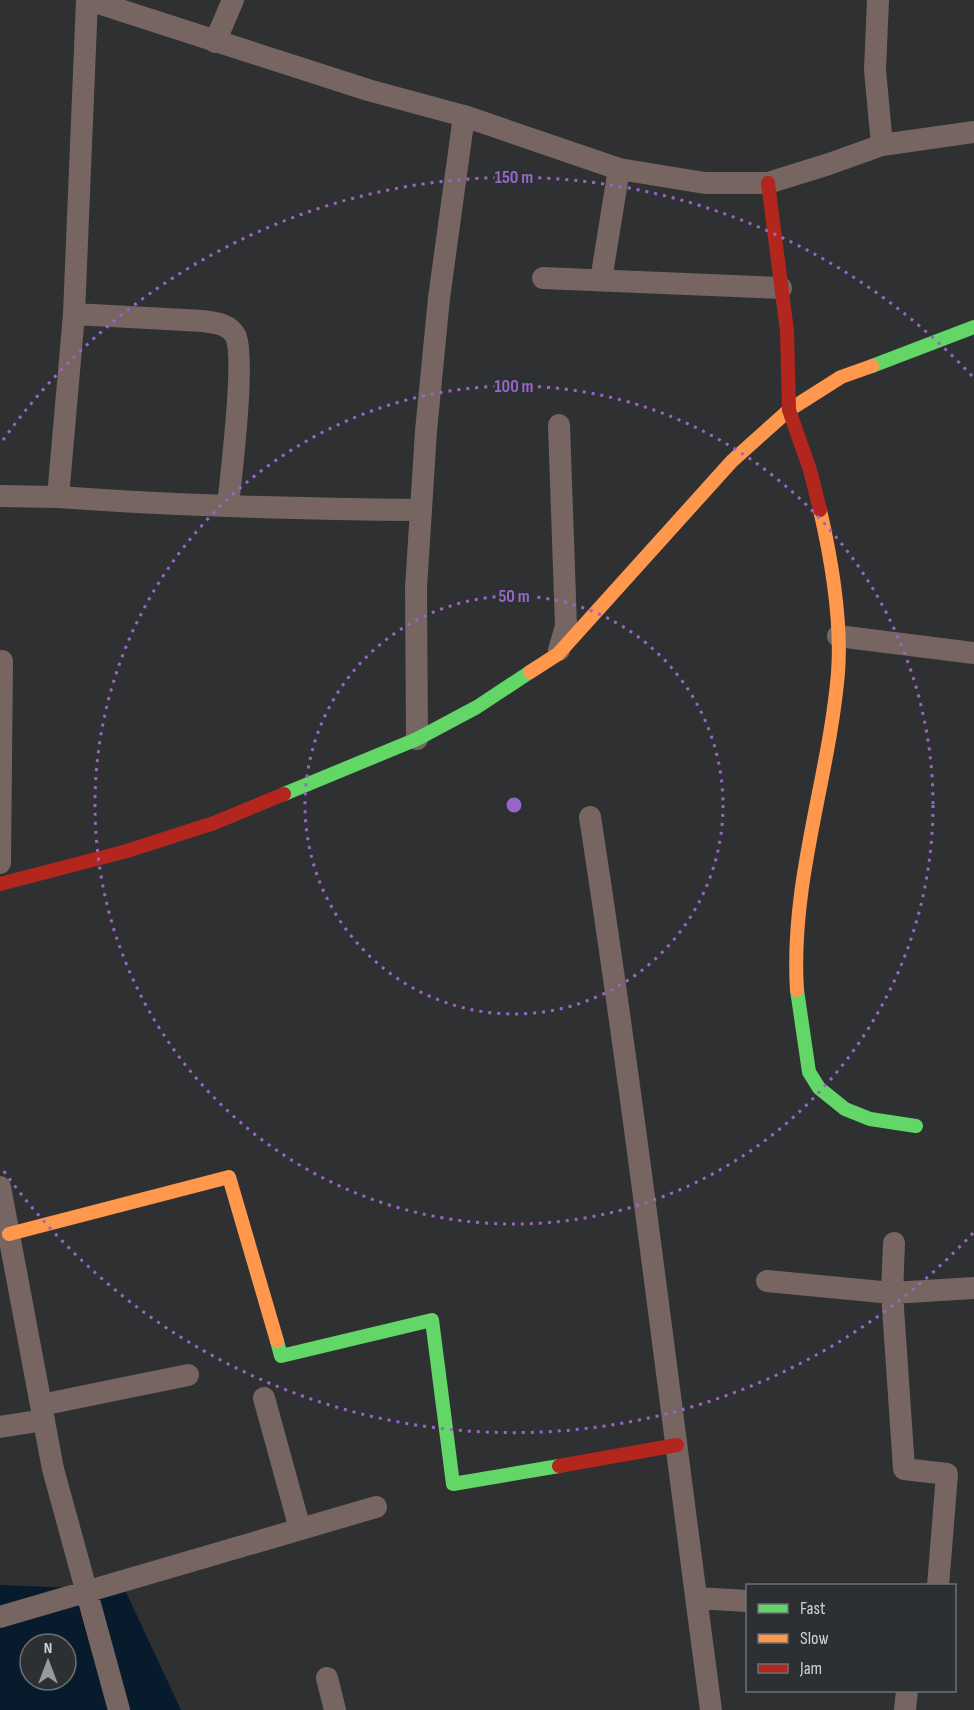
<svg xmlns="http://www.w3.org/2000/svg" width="974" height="1710" font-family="'Sofia Sans Condensed',sans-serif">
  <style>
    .water { fill: #071b2c; fill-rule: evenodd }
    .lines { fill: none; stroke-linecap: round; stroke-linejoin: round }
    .street { stroke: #766561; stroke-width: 22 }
    .fast { stroke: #63d668; stroke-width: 14 }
    .slow { stroke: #ff974d; stroke-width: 14 }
    .jam { stroke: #b3261e; stroke-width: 14 }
    .ring { fill: none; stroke: #9866c6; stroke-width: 3; stroke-dasharray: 3 6 }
    .centre { fill: #9866c6; stroke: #2d3033; stroke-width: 3 }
    .ring-label { font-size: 18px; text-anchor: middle; font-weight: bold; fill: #9866c6; stroke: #2d3033; stroke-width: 6; stroke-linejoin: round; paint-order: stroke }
  </style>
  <rect width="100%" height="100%" fill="#2e3032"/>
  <path class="water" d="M0 1585 125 1590 181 1710H0ZM30 1644H66V1680H30Z"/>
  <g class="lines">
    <path class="street" d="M89 0 368 90 464 116 619 169 705 183H768L829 164 882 145 974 132
      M878 0 875 70 882 145
      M215 42 233 0
      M543 278 781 288
      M601 280 619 169
      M74 314 203 321C214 323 228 323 235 335 246 353 231 478 228 505
      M559 425 566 626 559 650
      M0 496 58 497 74 314 87 0
      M58 497C178 506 300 509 421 510
      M838 636 974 653
      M0 661H2L0 863
      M417 739 416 588 426 431 439 298 464 116
      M590 817C636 1114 671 1412 711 1710
      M0 1187 53 1469 119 1710
      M894 1243 892 1293 904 1469 947 1474 938 1586
      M767 1281 892 1293 974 1288
      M264 1398 300 1529
      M41 1405 188 1375
      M0 1427 44 1420
      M696 1598 748 1601
      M0 1617 376 1507
      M327 1678 335 1710
      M905 1710 907 1690"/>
    <path class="fast" d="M872 366 974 327
      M284 794 417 739 477 707 530 672
      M797 990 809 1072 819 1088 845 1109 870 1119 916 1126
      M277 1341 281 1356 432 1320 453 1484 559 1466"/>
    <path class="slow" d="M530 672 558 654 732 461 789 410 841 377 872 366
      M797 990C790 882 829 779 838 673 842 620 832 562 820 510
      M9 1234 229 1177 277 1341"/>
    <path class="jam" d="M768 183 787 331 789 410 810 470 820 510
      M0 884 127 851 214 823 284 794
      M559 1466 677 1445"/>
  </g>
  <g class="ring">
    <circle cx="514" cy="805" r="209"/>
    <circle cx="514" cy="805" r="419"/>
    <path d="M973 1233A628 628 0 0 1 3 1170M3 440A628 628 0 0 1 973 377"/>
  </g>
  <circle cx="514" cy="805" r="9" class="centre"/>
  <g class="ring-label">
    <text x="514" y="183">150 m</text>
    <text x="514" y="392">100 m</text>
    <text x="514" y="602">50 m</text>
  </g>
  <rect x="746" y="1584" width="210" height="108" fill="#2d3033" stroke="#6e7073" stroke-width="1.5"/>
  <rect x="758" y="1604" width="30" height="9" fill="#63d668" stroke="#6e7073" stroke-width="1.5"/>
  <text x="800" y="1614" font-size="18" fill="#cfd1d3">Fast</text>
  <rect x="758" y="1634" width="30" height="9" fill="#ff974d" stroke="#6e7073" stroke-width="1.5"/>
  <text x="800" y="1644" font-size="18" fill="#cfd1d3">Slow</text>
  <rect x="758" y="1664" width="30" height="9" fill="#b3261e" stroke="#6e7073" stroke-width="1.5"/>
  <text x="800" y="1674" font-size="18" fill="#cfd1d3">Jam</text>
  <g transform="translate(48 1662)"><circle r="28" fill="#2d3033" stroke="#6e7073" stroke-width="1.5"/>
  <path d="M0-4.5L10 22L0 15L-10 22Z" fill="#97999b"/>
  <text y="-9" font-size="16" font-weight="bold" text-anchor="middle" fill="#cfd1d3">N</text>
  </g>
</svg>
